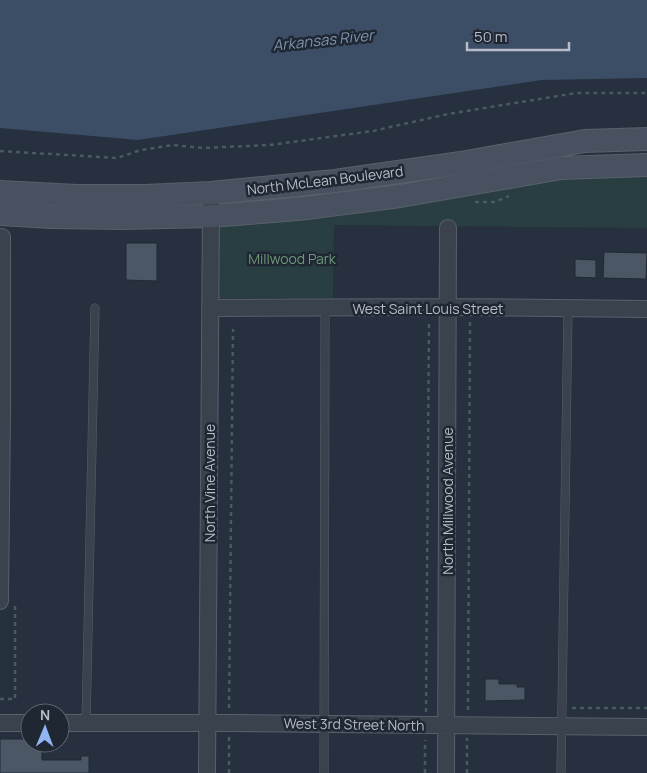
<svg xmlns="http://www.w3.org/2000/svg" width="647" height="773" font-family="Manrope,sans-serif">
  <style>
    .green { fill: #293e40 }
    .water { fill: #3c4d66 }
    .building { fill: #4c5766; stroke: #212935 }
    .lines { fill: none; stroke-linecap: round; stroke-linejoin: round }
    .service-casing { stroke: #58606c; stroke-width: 9 }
    .minor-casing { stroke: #58606c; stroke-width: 18 }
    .secondary-casing { stroke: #58606c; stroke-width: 24 }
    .path { stroke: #485b5e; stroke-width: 2.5; stroke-dasharray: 4 4; stroke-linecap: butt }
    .service { stroke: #3a424e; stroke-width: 8 }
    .minor { stroke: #3a424e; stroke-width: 16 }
    .secondary { stroke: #485160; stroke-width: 22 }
    .labels { text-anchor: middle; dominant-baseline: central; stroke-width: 5; stroke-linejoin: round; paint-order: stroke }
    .street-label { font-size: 14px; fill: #b6bdc9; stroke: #1f2733 }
    .park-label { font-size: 14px; fill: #6e9878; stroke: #1f2733 }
    .water-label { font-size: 15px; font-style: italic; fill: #7f93af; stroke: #1f2733 }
  </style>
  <rect width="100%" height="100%" fill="#26303e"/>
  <path class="green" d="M647 173V228L334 225 333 298H217L219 229 227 223 582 174Z"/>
  <path class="water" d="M0 0H647V78L542 80 138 140 0 128Z"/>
  <path class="building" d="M126 243H157V281L126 280Z
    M604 252 647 253 646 279 603 278Z
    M575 259 596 260V278L575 277Z
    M485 679H499V684H517V687H525V700L485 701Z
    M0 739H30V743H42V760H81V756H89V773H0Z"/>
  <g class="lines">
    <defs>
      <path id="service" d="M86 723 95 308
        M324 773 325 308
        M561 773 568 309"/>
      <path id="minor" d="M210 308 448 307 647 309
        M0 601 2 410V237
        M0 723H30
        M60 723H229L647 727
        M207 773 211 205
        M446 773 448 228"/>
      <path id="secondary" d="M0 192 77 196H145L211 193 335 181 461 163 585 141 647 139
        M0 214 51 217 124 218 211 216 298 209 400 196 561 168 647 165"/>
    </defs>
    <use href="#service" class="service-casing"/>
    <use href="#minor" class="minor-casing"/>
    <use href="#secondary" class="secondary-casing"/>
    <path class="path" d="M0 151 117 158 141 150 173 145 202 148 270 145 373 131 448 114 576 93H647
      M475 202H495L509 196
      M0 699H15V603
      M229 708 233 329
      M572 708H647
      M468 710 470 321
      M426 712 429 322
      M229 773V736
      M425 773V740
      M467 773V738"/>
    <use href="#service" class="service"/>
    <use href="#minor" class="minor"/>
    <use href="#secondary" class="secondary"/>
  </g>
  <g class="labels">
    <g class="street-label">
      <text transform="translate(325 180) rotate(-7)">North McLean Boulevard</text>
      <text x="428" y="308">West Saint Louis Street</text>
      <text transform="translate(209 483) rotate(-90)">North Vine Avenue</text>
      <text transform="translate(447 501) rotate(-90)">North Millwood Avenue</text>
      <text transform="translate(354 724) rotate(1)">West 3rd Street North</text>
    </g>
    <g class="park-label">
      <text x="292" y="258">Millwood Park</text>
    </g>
    <g class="water-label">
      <text transform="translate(323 40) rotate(-6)">Arkansas River</text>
    </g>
  </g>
  <g transform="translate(45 728) rotate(1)"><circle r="24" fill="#1f2733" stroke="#5b636f"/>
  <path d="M0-4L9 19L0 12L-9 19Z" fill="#91b5f3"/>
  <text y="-8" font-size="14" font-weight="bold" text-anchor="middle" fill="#b6bdc9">N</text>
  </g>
  <path d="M467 42v8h102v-8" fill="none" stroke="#b6bdc9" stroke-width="2.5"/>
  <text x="474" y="42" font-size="15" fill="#b6bdc9" stroke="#1f2733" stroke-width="4" paint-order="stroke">50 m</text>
</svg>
